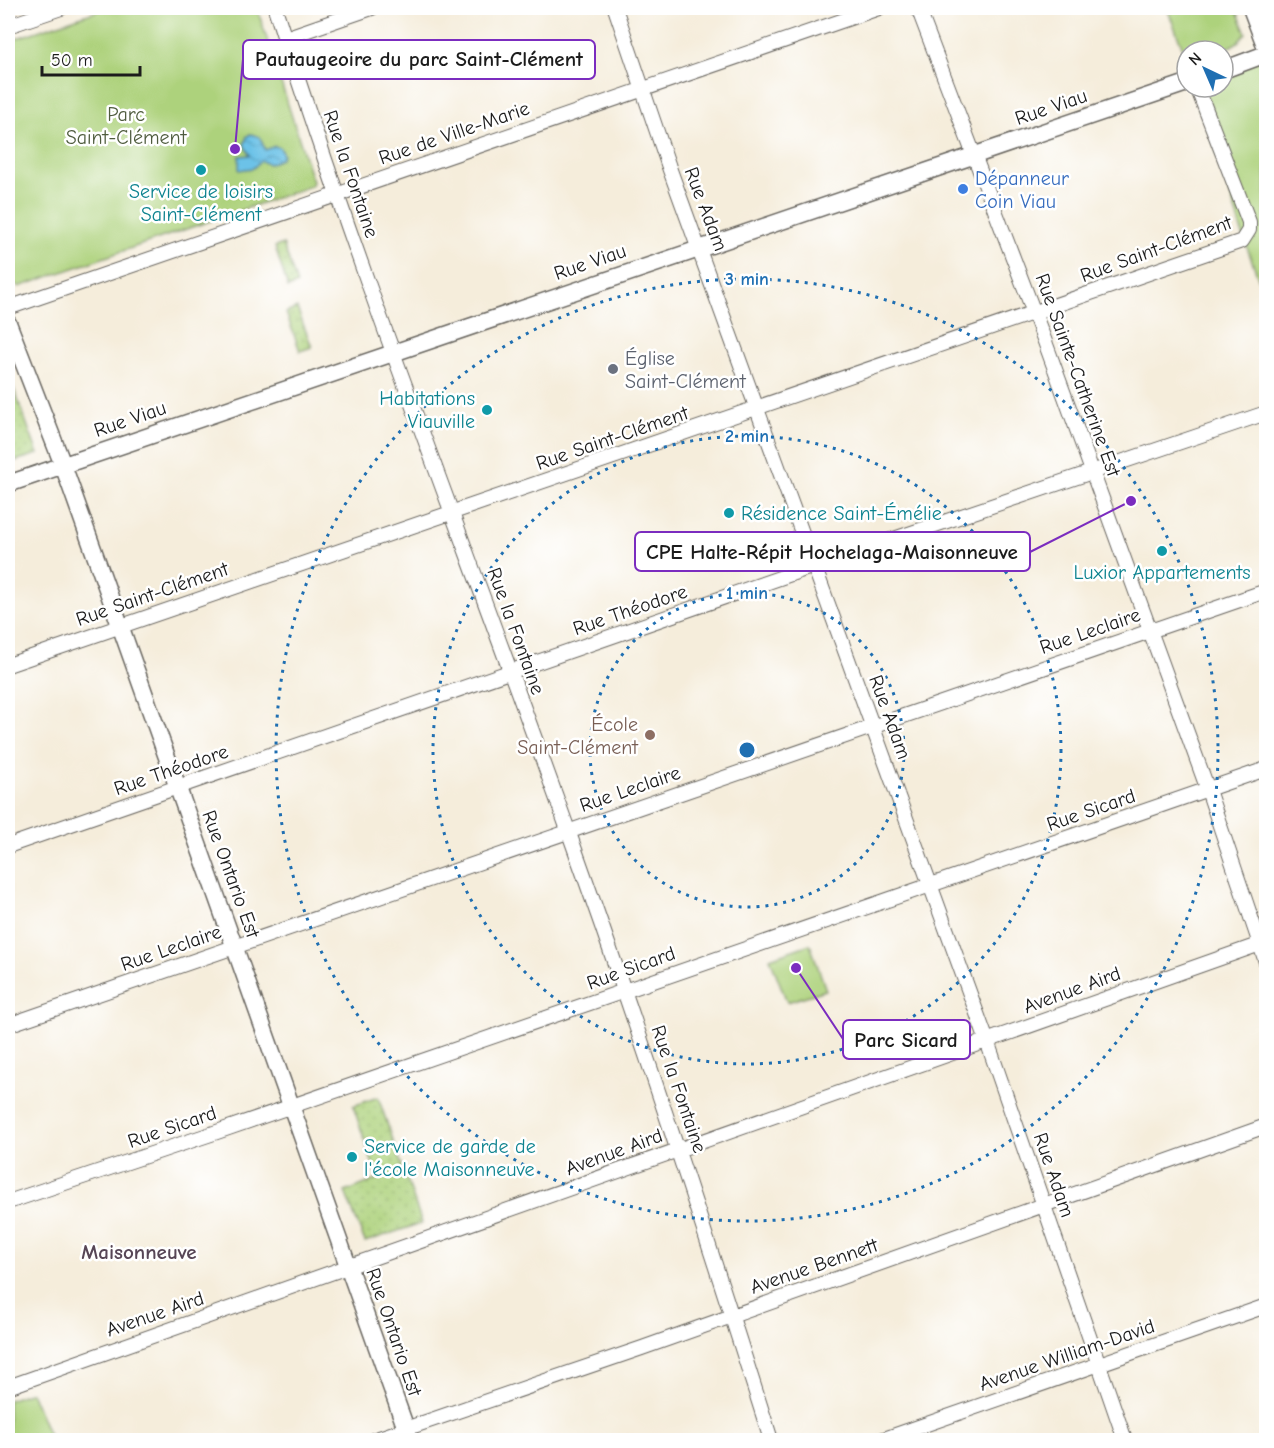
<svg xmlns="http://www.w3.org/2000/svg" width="1274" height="1448" font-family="'Comic Neue',sans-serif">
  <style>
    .green { fill: #add27c; stroke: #64774c; stroke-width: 1.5 }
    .garden { fill: url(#garden-dots); stroke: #64774c; stroke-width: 1.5 }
    .water { fill: url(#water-waves); stroke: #446f82; stroke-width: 1.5 }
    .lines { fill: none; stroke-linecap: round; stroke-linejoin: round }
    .minor-casing { stroke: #68655f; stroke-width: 16 }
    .major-casing { stroke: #68655f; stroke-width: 19 }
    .minor { stroke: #fff; stroke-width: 14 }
    .major { stroke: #fff; stroke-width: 16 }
    .ring { fill: none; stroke: #1f6fb2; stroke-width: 3; stroke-dasharray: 3 6 }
    .culture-dot { fill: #0f9aa8; stroke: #fff; stroke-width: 2 }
    .shop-dot { fill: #3f7fe0; stroke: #fff; stroke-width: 2 }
    .worship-dot { fill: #6b7280; stroke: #fff; stroke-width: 2 }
    .education-dot { fill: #8d6e63; stroke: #fff; stroke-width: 2 }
    .labels { text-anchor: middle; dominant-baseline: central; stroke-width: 5; stroke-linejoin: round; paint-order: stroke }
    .street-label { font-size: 20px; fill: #1c1c1c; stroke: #fff }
    .park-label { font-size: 20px; fill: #4f5c3e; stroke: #fff }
    .shop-label { font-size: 20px; fill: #366cbe; stroke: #fff; text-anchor: start }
    .culture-label { font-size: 20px; fill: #0d838f; stroke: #fff }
    .worship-label { font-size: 20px; fill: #5b616d; stroke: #fff; text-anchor: start }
    .education-label { font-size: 20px; fill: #785e54; stroke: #fff; text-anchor: end }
    .neighbourhood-label { font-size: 21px; font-weight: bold; fill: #574656; stroke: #fff }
    .centre { fill: #1f6fb2; stroke: #fff; stroke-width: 3 }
    .ring-label { font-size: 18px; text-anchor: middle; font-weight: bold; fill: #1f6fb2; stroke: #fff; stroke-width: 5; stroke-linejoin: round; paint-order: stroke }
    .leader { fill: none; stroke: #7b2cbf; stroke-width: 2 }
    .callout-dot { fill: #7b2cbf; stroke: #fff; stroke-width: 2 }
    .callout { fill: #fff; stroke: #7b2cbf; stroke-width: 2 }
    .callout-label { font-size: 21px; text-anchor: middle; font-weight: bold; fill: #1c1c1c }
  </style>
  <defs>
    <pattern id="garden-dots" width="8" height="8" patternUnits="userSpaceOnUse" patternTransform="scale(1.5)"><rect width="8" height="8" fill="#add27c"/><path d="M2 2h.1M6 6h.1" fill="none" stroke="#94b46b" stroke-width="1.8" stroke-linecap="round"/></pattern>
    <pattern id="water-waves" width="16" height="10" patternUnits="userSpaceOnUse" patternTransform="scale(1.5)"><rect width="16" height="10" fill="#6cc2e8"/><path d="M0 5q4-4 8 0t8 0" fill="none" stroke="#5da6c6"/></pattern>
  </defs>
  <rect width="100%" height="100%" fill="#fff"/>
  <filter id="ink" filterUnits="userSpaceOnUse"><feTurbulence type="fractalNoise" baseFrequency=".0167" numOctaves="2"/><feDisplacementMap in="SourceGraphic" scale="12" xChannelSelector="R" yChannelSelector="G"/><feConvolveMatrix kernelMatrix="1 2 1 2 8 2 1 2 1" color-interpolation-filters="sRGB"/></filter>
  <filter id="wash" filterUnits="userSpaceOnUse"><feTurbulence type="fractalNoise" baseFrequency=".008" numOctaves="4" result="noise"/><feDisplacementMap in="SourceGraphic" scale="24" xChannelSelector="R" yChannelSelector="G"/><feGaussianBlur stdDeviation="1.35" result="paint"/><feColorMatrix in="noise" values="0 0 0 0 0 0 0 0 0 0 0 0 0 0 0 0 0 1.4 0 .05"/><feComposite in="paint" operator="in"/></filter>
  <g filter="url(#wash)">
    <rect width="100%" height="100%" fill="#f5eddb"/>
    <path class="green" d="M106 8H257L313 182 311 186 19 287 13 282 8 269V41Z
      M1167 8H1236L1246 33 1238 42 1223 51H1187V59Z
      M1266 54V299L1245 242 1197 87H1223V70Z
      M810 944 826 990 787 1002 770 958Z
      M31 1392 51 1440H11L8 1432V1400Z"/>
    <path class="garden" d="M283 244 297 284 288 288 275 247Z
      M297 308 312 347 300 351 286 313Z
      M8 373 38 454 15 461 8 441Z
      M378 1097 422 1223 365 1242 345 1192 378 1179 353 1106Z"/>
    <path class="water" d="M251 134 260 137 265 150 275 146 280 148 283 154 281 159 269 164 261 161 253 168 239 170V156L250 155 244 145 247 136Z"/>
  </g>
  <g filter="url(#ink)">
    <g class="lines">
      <defs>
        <path id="minor" d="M275 8C363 286 471 558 569 833 641 1034 707 1237 771 1440
          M615 8 670 170 987 1041 1125 1440
          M918 8 1044 339 1208 790 1266 962
          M8 26 61 8
          M285 38 372 8
          M8 308 879 8
          M8 665 1242 241 1249 230V222L1197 87
          M8 846 814 566 1266 413
          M8 1025 1266 591
          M8 1202 214 1133 1266 769
          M8 1387 1266 942
          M373 1440 642 1348 1266 1126
          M881 1440 1266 1306"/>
        <path id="major" d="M1251 8 1266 48
          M1223 70 1266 54
          M8 323 63 465 410 1440
          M8 484 1187 83"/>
      </defs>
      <use href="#minor" class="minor-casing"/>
      <use href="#major" class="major-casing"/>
      <use href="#minor" class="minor"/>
      <use href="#major" class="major"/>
    </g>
  </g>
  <g class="ring">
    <circle cx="747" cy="750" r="157"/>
    <circle cx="747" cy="750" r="314"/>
    <circle cx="747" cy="750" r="471"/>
  </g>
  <g class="culture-dot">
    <circle cx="201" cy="170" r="6"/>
    <circle cx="487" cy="410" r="6"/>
    <circle cx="729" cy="513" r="6"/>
    <circle cx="1162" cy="551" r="6"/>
    <circle cx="352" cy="1157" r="6"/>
  </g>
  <circle class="shop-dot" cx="963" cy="189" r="6"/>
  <circle class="worship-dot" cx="613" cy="369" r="6"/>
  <circle class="education-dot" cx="650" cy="735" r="6"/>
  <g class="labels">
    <g class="street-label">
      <text transform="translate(1051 107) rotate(-19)">Rue Viau</text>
      <text transform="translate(454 133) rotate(-19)">Rue de Ville-Marie</text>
      <text transform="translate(351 174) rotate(71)">Rue la Fontaine</text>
      <text transform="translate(706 209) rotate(69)">Rue Adam</text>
      <text transform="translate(1156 249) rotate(-20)">Rue Saint-Clément</text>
      <text transform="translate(590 262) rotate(-19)">Rue Viau</text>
      <text transform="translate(1078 375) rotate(70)">Rue Sainte-Catherine Est</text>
      <text transform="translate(130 419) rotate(-19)">Rue Viau</text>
      <text transform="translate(612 438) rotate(-19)">Rue Saint-Clément</text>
      <text transform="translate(152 594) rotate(-19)">Rue Saint-Clément</text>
      <text transform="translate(630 610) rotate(-19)">Rue Théodore</text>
      <text transform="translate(516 631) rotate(70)">Rue la Fontaine</text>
      <text transform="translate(1090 631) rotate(-19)">Rue Leclaire</text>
      <text transform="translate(890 717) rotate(70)">Rue Adam</text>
      <text transform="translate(171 770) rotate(-19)">Rue Théodore</text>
      <text transform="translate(630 789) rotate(-19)">Rue Leclaire</text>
      <text transform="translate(1091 810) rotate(-19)">Rue Sicard</text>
      <text transform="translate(231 874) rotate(70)">Rue Ontario Est</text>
      <text transform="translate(171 948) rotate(-19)">Rue Leclaire</text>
      <text transform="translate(631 968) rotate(-20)">Rue Sicard</text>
      <text transform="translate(1072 990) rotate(-20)">Avenue Aird</text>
      <text transform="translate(679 1089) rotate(71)">Rue la Fontaine</text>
      <text transform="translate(172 1127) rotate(-19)">Rue Sicard</text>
      <text transform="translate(614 1152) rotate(-20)">Avenue Aird</text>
      <text transform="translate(1054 1175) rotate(71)">Rue Adam</text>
      <text transform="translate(814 1266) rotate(-19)">Avenue Bennett</text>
      <text transform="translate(155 1314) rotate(-19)">Avenue Aird</text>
      <text transform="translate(394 1332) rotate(71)">Rue Ontario Est</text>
      <text transform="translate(1067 1355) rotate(-19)">Avenue William-David</text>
    </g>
    <g class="park-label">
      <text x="126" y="114">Parc<tspan x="126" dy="23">Saint-Clément</tspan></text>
    </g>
    <g class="shop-label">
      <text x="975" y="178">Dépanneur<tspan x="975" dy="23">Coin Viau</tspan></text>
    </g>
    <g class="culture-label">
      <text x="201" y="191">Service de loisirs<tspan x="201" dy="23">Saint-Clément</tspan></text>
      <text x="475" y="398" text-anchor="end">Habitations<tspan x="475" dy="23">Viauville</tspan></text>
      <text x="741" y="513" text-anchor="start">Résidence Saint-Émélie</text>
      <text x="1162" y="572">Luxior Appartements</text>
      <text x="364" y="1146" text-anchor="start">Service de garde de<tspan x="364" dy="23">l'école Maisonneuve</tspan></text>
    </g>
    <g class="worship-label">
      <text x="625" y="358">Église<tspan x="625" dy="23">Saint-Clément</tspan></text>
    </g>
    <g class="education-label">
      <text x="638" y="724">École<tspan x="638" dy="23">Saint-Clément</tspan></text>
    </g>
    <g class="neighbourhood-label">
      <text x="139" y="1252">Maisonneuve</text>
    </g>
  </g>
  <circle cx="747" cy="750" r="9" class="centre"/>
  <g class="ring-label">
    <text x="747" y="285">3 min</text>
    <text x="747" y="442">2 min</text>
    <text x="747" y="599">1 min</text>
  </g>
  <path class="leader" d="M235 149L243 59M1131 501L1030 552M796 968L843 1039"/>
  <g class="callout-dot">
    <circle cx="235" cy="149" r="6"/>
    <circle cx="1131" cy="501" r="6"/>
    <circle cx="796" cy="968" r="6"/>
  </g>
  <g class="callout">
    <rect x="243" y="40" width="352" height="39" rx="6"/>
    <rect x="635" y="532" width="395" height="39" rx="6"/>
    <rect x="843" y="1020" width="127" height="39" rx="6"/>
  </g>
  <g class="callout-label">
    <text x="419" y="66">Pautaugeoire du parc Saint-Clément</text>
    <text x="832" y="559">CPE Halte-Répit Hochelaga-Maisonneuve</text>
    <text x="906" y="1047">Parc Sicard</text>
  </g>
  <rect width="1274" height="1448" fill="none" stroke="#fff" stroke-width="30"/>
  <g transform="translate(1205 69) rotate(316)"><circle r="28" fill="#ffffff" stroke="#a4a4a4" stroke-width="1.5"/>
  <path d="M0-4.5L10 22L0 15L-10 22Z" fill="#1f6fb2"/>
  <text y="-9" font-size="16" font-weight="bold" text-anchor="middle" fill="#1c1c1c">N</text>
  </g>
  <path d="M42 66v9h98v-9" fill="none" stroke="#1c1c1c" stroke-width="3"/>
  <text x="51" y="66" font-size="18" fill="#1c1c1c" stroke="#ffffff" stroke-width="4.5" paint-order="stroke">50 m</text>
</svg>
